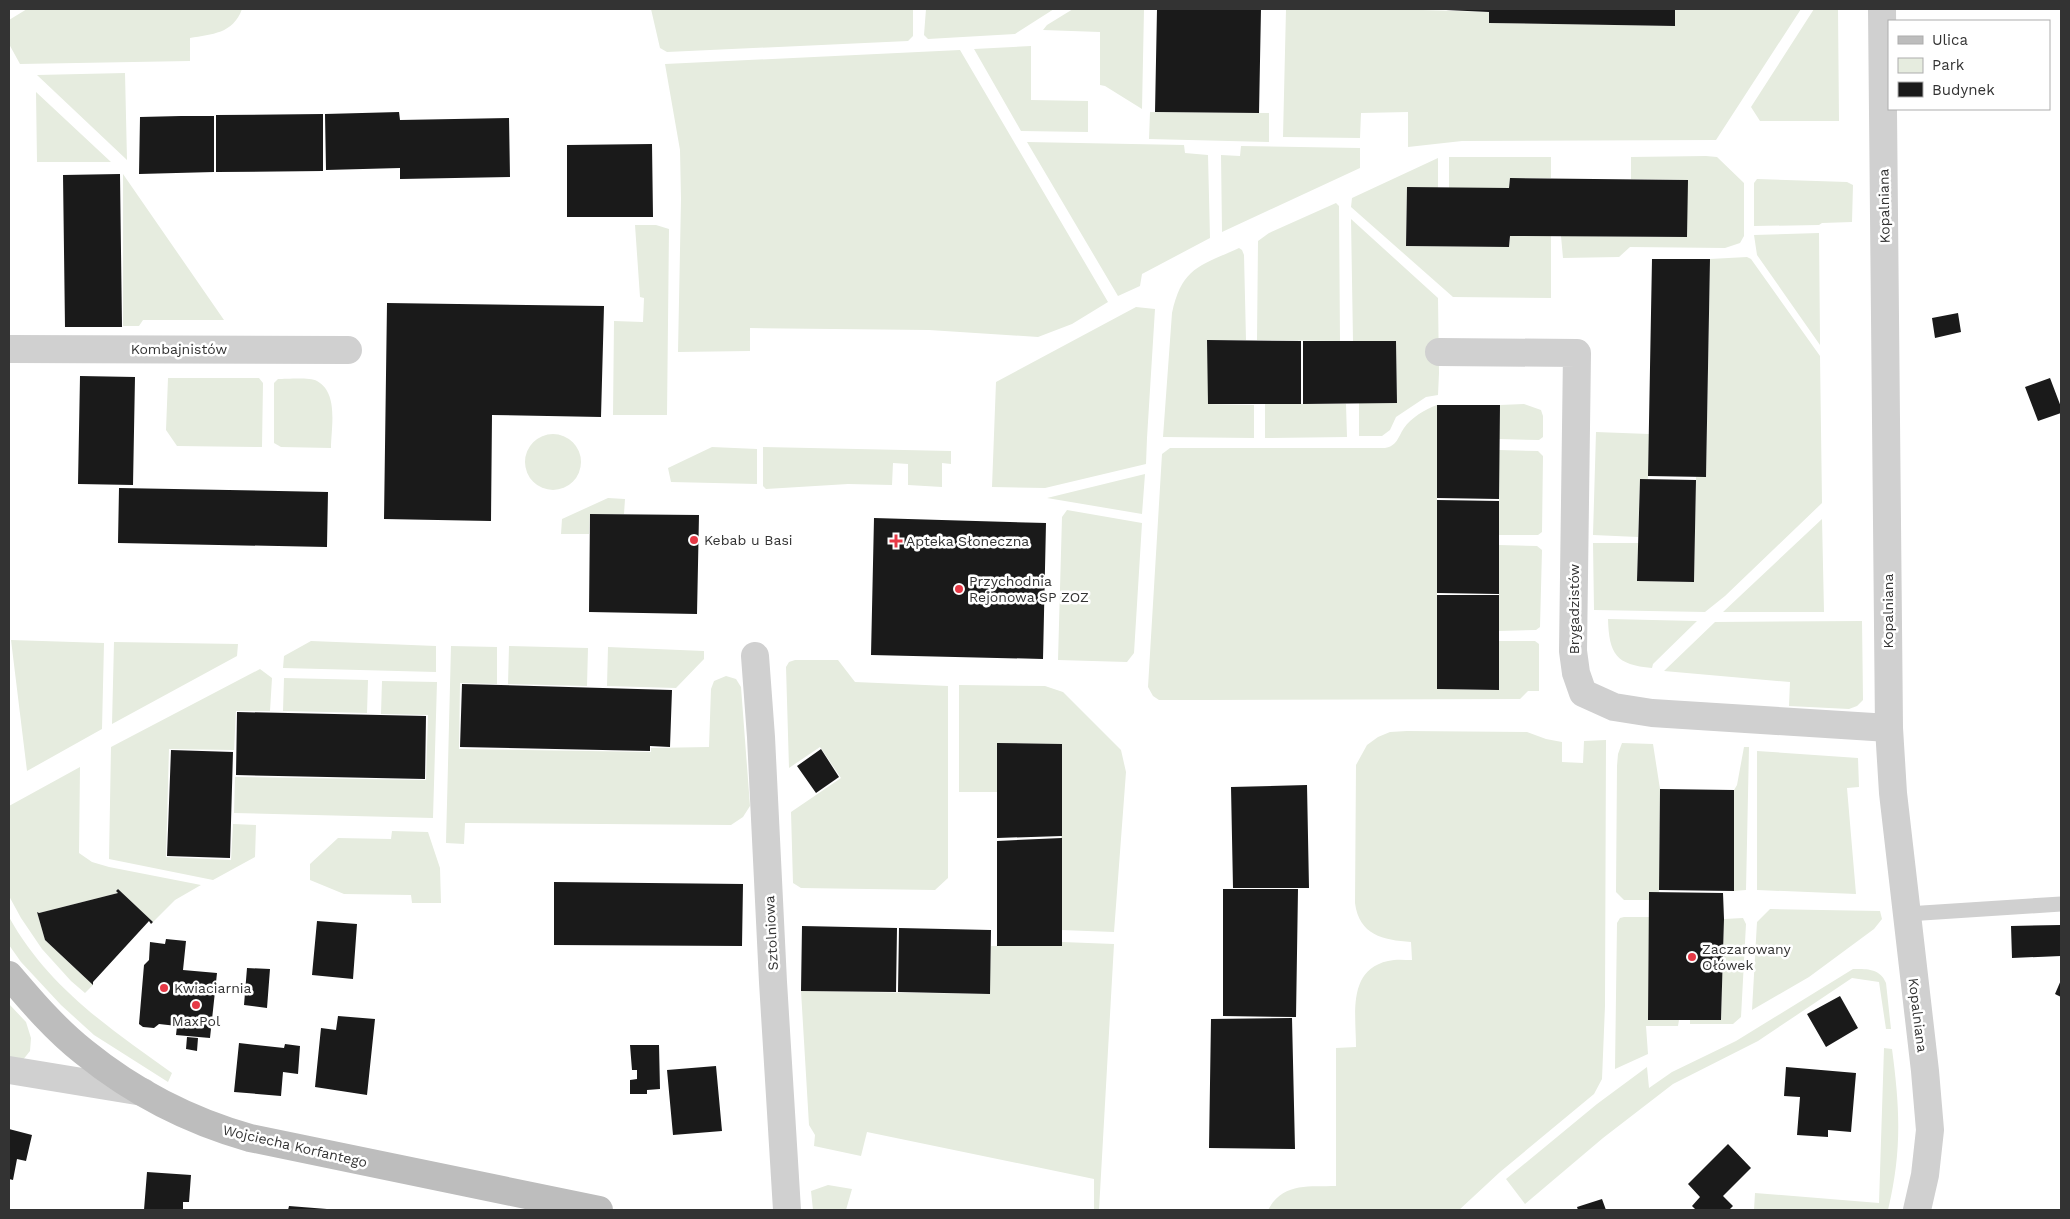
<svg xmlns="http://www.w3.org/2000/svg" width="2070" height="1219" font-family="'Work Sans',sans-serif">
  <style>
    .green { fill: #e6ecdf }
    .building { fill: #1a1a1a }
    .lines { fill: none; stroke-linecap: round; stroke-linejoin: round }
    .lane { stroke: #d0d0d0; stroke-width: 15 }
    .street { stroke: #d0d0d0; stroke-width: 28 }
    .secondary { stroke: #bdbdbd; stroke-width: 28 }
    .poi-dot { fill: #e63946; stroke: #fff; stroke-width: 2 }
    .labels { text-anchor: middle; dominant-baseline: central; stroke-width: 5; stroke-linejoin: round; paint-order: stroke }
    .street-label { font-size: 14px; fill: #333; stroke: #fff }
    .poi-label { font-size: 14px; fill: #333; stroke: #fff; text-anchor: start }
  </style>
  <rect width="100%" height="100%" fill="#fff"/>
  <path class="green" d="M27 9H242C233 34 212 34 190 38V61L20 64 9 44V20Z
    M651 9H913V36L908 41 667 52 660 48Z
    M926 9H1054L1015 34 928 39 924 35Z
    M1073 9H1144L1142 109 1105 86 1100 85V32L1043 30 1047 25Z
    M1286 9H1389L1489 12V23L1675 26V9H1801L1716 140 1462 141 1408 147V112L1361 113 1360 138 1283 137Z
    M1814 9H1838L1839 121H1760L1751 107Z
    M1031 46V100L1088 101V132L1021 131 974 49Z
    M960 50 1108 302 1072 324 1038 337 929 330 750 328V351L678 352 681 199 680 150 665 64Z
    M125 73 127 160 37 75Z
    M36 92 111 162H37Z
    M1150 112 1269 113V142L1149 139Z
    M1027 142 1184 145 1185 153 1208 155 1210 238 1142 274 1140 286 1118 296Z
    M1241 146 1360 148V168L1222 232 1221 155 1240 156Z
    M1706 156 1717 157 1744 183V236L1740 243 1725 248 1630 247 1619 257 1563 258 1561 236 1686 237 1687 180 1631 179V157Z
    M1449 157H1551V178H1510L1509 188H1449Z
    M1438 158V188L1407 187 1406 246 1509 247 1510 236H1551V298L1453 297 1351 207 1352 198Z
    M123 174 224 320H143L139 326H123Z
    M1757 179 1847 182 1853 185 1852 222 1822 223 1819 225 1754 226V183Z
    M1336 203 1339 206 1340 341 1257 340 1258 241 1269 233Z
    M1351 219 1438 298 1439 373 1438 395 1426 397 1396 417 1390 430 1382 436H1359V403H1397L1396 341H1353Z
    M635 225H656L669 229 667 415H613L614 321 643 322 644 298 640 297Z
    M1819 233 1820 340V345L1757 255 1754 235Z
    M1239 248 1242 250 1244 255 1246 340H1208V404L1254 405V438L1163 437 1172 313C1182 267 1200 266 1239 248Z
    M1747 257 1751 259 1820 356 1822 503 1725 596 1705 612 1594 610 1593 543H1638L1637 581 1694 582 1696 477H1706L1710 259Z
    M1136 307 1155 309 1147 438 1146 464 1045 488 992 487 996 382Z
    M168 378H259L263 383 262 447 177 446 166 430Z
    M278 379C287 379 310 377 317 381 339 393 331 428 331 448L281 447 274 443V383Z
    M1265 404H1346L1347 437 1265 438Z
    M1524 404 1541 410 1543 416V437L1539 440 1499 439 1500 405Z
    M1437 405V689L1498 690 1499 641H1535L1539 644V691H1528L1520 699 1202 700H1159L1153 696 1148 687 1162 454 1170 448H1385C1397 446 1398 437 1404 428 1411 418 1425 409 1437 405Z
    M1596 432 1649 434 1648 479H1640L1638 537 1593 535Z
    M525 462a28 28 0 1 1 56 0a28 28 0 1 1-56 0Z
    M712 447 757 449V484L671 482 668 468Z
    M763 447 951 451V464L942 463V487L908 485V464L893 463 892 485 848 484 766 489 763 486Z
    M1499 450 1538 451 1543 456 1542 532 1538 535H1499Z
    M1145 474 1142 514 1047 498Z
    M608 498 625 499 624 514H590L589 534H561L562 519Z
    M1067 510 1142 523 1134 653 1127 662 1058 660 1062 517Z
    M1822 519 1824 612H1723Z
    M1499 545 1537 546 1542 550 1540 627 1536 630 1499 631Z
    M1608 619 1697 621 1653 664 1652 668C1616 665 1609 654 1608 619Z
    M1862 621 1863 700 1857 706 1849 709 1789 706 1790 682 1664 671 1715 622Z
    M11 640 104 643 102 729 27 771Z
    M311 641 436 646V672L283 668 284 656Z
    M114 642 238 644 237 656 112 724Z
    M451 646 497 647V684L460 683 459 749 651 752V748L709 747 711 689 714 681 726 676 736 679 741 687 750 806 743 817 731 825 465 823 464 844 446 843Z
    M509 646 588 648 587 686 508 684Z
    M608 647 704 651V659L676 688 607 686Z
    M795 660H838L855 682 948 686V878L935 890 801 888 793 883 791 812 841 778 820 747 789 768 786 667 789 662Z
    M260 669 272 678 270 711H236L234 750 169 749 166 857 231 860 233 824 256 825 255 857 213 880 109 859 111 747Z
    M284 678 368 680 367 713 283 711Z
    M382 681 437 682 433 818 234 813 235 777 426 780 428 715 381 714Z
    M959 685 1045 686 1063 692 1121 750 1126 772 1114 932 1061 930V744L998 743 997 792H959Z
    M1407 731 1527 732 1546 739 1562 742V762L1583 763 1584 741 1606 740 1605 1006 1602 1079 1594 1094 1500 1172 1459 1210H1268C1283 1182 1309 1187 1336 1186V1048L1356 1047C1356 1015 1347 970 1388 961 1396 959 1404 960 1412 960L1411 942C1383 940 1359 935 1355 903L1356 765 1367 745 1378 737 1390 732Z
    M1622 743 1653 744 1660 789 1659 892H1649V900H1624L1616 892 1617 766 1618 754Z
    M1744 747H1749L1746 890 1734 891V790L1737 785Z
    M1757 751 1858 758 1859 787 1847 788 1856 894 1757 890Z
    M80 767 79 853 92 862 109 867 201 885 175 900 153 922 118 889 116 891 118 893 39 913 37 912 45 940 93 985 85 993 71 981 42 949 21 918 9 896V806Z
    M392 831 428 832 440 868 441 903H412L411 895 344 894 310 880V864L338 838 391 839Z
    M1770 909 1880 911 1882 919 1874 929 1809 977 1752 1010 1757 922Z
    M9 917C47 986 110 1029 172 1073L168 1082 94 1035 61 1005 21 962 9 945Z
    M1624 917H1649L1648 1019 1679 1020 1678 1026H1646L1648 1054 1615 1069 1617 923 1620 918Z
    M1743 918 1746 924 1741 1017 1733 1024H1690V1020L1721 1019 1724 919Z
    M1062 942 1114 944 1099 1210H1094V1179L867 1132 861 1156 814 1146 815 1135 809 1125 801 991 989 994 991 946H1061Z
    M1853 969C1866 969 1880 968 1886 983L1891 1029H1886L1879 982 1852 978 1758 1041 1673 1084 1603 1138 1525 1204 1506 1179 1597 1104 1647 1067 1649 1088 1672 1072 1736 1041Z
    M9 1004 26 1022 31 1038 30 1051 22 1061 9 1064Z
    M1884 1048 1892 1049C1900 1109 1902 1151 1888 1210H1754L1755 1193 1879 1203Z
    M828 1185 852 1189 846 1210H813L811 1191Z"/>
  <path class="building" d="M1157 9H1261L1259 113 1155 112Z
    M1446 9H1675V26L1489 23V12L1446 10Z
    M399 112 400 120 509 118 510 177 400 179V168L326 170 325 114Z
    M323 114V171L216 172V115Z
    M181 116H214V172L139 174 140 117Z
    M652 144 653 217H567V145Z
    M120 174 122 327H65L63 175Z
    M1510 178 1688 180 1687 237 1510 236 1509 247 1406 246 1407 187 1509 188Z
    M1652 259H1710L1706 477 1648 476Z
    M387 303 604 306 601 417 492 415 491 521 384 519Z
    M1958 313 1961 332 1935 338 1932 318Z
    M1207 340 1301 341V404H1208Z
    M1303 341H1396L1397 403 1303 404Z
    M80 376 135 377 133 485 78 484Z
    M2050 378 2061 407V413L2038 421 2025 387Z
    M1437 405H1500L1499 499 1437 498Z
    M1640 479 1696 480 1694 582 1637 581Z
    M119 488 328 492 327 547 118 543Z
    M1437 500 1499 501V594L1437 593Z
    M590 514 699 515 697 614 589 612Z
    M874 518 1046 523 1043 659 871 655Z
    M1437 595H1499V690L1437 689Z
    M462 684 672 690 670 747 650 746V751L460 747Z
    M237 712 426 716 425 779 236 775Z
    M997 743 1062 744V836L997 838Z
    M821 749 839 777 816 793 797 766Z
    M171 750 233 752 230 858 167 856Z
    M1307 785 1309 888H1233L1231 787Z
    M1660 789 1734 790V891L1659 890Z
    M1062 838V946H997V841Z
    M554 882 743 884 742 946 554 945Z
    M118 889 153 922 151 924 149 921 93 982V985L45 940 37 912 39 913 118 893 116 891Z
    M1223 889H1298L1296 1017 1223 1016Z
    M1649 892 1723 893 1724 919 1721 1020H1648Z
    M317 921 357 924 353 979 312 975Z
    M2061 925V956L2012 958 2011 926Z
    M802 926 897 928 896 992 801 991Z
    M899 928 991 930 990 994 898 992Z
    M166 939 186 941 183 970 217 973 210 1038 176 1035 177 1026 159 1024 154 1028 143 1027 139 1024 144 965 149 960 150 942 165 944Z
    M247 968 270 969 267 1008 244 1005Z
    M2061 980V997L2055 994Z
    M1840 996 1858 1028 1826 1047 1807 1014Z
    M338 1016 375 1019 367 1095 315 1087 321 1028 336 1030Z
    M1292 1018 1295 1149 1209 1148 1211 1019Z
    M187 1037 198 1038 197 1051 186 1049Z
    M239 1043 284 1048 285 1044 300 1046 298 1074 283 1072 281 1096 234 1092Z
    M630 1045H659L660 1089 647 1090V1094H630V1080L637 1079V1070H632Z
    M716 1066 722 1131 673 1135 667 1070Z
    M1786 1067 1856 1073 1851 1132 1828 1130V1137L1797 1135 1800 1097 1784 1096Z
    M9 1129 32 1135 26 1161 17 1159 13 1180 9 1179Z
    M1728 1144 1751 1168 1723 1196 1733 1206 1729 1210H1696L1692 1206 1700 1197 1688 1184Z
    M147 1172 191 1175 189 1202H183V1210H144Z
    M1602 1199 1606 1210H1578L1577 1207Z
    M289 1206 327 1209V1210H288Z"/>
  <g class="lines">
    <path class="lane" d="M1907 914 2061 904"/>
    <path class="street" d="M1882 9 1889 728 1893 793 1925 1071 1930 1130 1925 1175 1917 1210
      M9 349 348 350
      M1439 352 1577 353 1573 651 1576 673 1583 693 1614 707 1652 713 1889 728
      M755 656 761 737 773 982 787 1210
      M9 1070 143 1092"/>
    <path class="secondary" d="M9 975C32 1002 56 1030 84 1052 132 1091 190 1121 250 1138L599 1210"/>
  </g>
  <g class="poi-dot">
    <circle cx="694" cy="540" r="5"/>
    <path d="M893.5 533.5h5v5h5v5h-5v5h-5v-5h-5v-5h5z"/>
    <circle cx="959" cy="589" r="5"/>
    <circle cx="1692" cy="957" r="5"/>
    <circle cx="164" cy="988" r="5"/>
    <circle cx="196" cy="1005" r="5"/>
  </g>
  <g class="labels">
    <g class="street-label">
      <text transform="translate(1884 206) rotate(-91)">Kopalniana</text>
      <text x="179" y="349">Kombajnistów</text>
      <text transform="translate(1574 609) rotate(-90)">Brygadzistów</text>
      <text transform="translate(1888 611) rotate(-90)">Kopalniana</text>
      <text transform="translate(771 933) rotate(-93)">Sztolniowa</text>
      <text transform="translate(1918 1015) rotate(83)">Kopalniana</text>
      <text transform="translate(295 1146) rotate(13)">Wojciecha Korfantego</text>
    </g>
    <g class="poi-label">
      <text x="704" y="540">Kebab u Basi</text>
      <text x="906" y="541">Apteka Słoneczna</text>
      <text x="969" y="581">Przychodnia<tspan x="969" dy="16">Rejonowa SP ZOZ</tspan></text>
      <text x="1702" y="949">Zaczarowany<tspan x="1702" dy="16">Ołówek</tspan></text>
      <text x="174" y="988">Kwiaciarnia</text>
      <text x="196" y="1021" text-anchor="middle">MaxPol</text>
    </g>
  </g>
  <rect width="2070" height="1219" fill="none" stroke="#333333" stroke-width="20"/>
  <rect x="1888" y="20" width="162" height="90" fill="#ffffff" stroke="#adadad"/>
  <rect x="1898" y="36" width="25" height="8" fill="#bdbdbd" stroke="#adadad"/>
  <text x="1932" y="45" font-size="15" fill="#333333">Ulica</text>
  <rect x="1898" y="58" width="25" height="15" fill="#e6ecdf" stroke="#adadad"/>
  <text x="1932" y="70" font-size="15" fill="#333333">Park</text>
  <rect x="1898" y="82" width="25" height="15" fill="#1a1a1a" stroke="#adadad"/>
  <text x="1932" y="95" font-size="15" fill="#333333">Budynek</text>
</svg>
